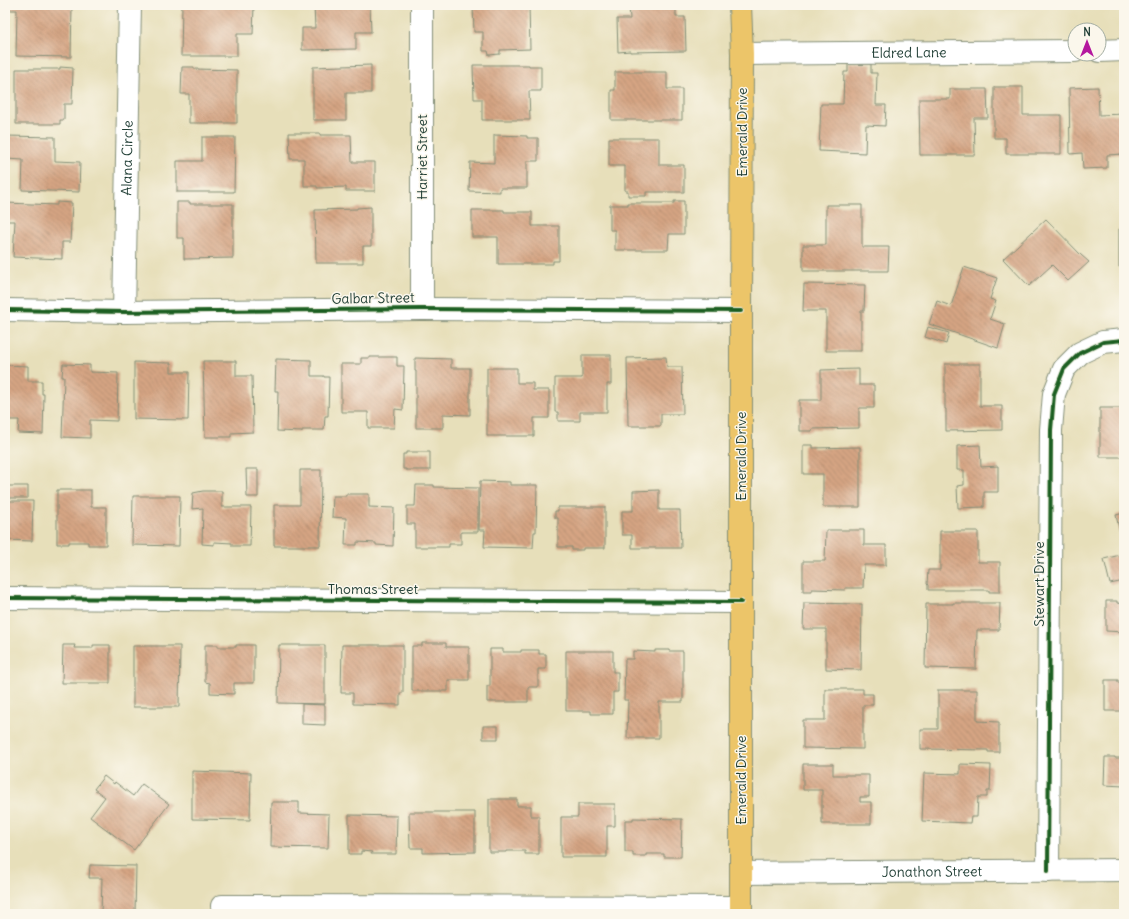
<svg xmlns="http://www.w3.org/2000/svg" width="1129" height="919" font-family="Delius,sans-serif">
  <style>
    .building { fill: url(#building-back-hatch) }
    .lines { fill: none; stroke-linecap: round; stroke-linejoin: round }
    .minor-casing { stroke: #838e77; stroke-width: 24 }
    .major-casing { stroke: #838e77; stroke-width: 24 }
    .minor { stroke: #fff; stroke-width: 22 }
    .major { stroke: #ecc569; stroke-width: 22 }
    .cycleway-casing { stroke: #fbf7ec; stroke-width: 6 }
    .cycleway { stroke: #1b5e20; stroke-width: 4 }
    .labels { text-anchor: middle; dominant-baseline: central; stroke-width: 3; stroke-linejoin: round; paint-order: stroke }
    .street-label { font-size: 14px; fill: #1f3d34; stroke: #fbf7ec }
  </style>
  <defs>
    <pattern id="building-back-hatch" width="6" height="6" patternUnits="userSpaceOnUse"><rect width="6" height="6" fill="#d5a483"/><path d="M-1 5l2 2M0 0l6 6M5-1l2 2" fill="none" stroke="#ac876c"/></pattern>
  </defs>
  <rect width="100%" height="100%" fill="#fbf7ec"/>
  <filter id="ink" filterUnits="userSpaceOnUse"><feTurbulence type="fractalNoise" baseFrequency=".025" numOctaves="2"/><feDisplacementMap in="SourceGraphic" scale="8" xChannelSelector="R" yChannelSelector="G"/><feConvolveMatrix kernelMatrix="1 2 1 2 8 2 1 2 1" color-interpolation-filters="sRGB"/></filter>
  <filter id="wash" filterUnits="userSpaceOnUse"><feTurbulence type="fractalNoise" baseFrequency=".012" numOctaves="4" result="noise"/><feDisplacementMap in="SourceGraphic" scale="16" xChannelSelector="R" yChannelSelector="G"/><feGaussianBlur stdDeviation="0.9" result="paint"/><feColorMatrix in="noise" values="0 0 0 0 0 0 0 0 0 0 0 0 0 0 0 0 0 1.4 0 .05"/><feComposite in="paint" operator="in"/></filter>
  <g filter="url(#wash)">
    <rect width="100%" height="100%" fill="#e7dfba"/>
    <g id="blocks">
      <path class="building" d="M5 5H72L71 57 16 56 17 10H5Z
        M182 5H254L253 34H237V56H181Z
        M314 5H370L371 32H356V49L302 50V28H315Z
        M473 5H529L530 49 500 50V54L489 55 488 51H483V32H474Z
        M629 5H676V17H685L686 51 630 52V51L618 52 617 19H630Z
        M848 63 871 64V73H877L876 105H886L885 126 866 125 865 153 819 151 821 104H843L844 72H848Z
        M371 65V93H346V120H313V67Z
        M473 65H529V66H541V91H529L530 120H482V99H474Z
        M60 67 73 68 72 104H64V120H60V124H16V69H60Z
        M182 67H194V69L237 70V123H189V94H181Z
        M615 72H667V89H682V120H611V90H615Z
        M994 87H1023V115H1061V154H1006V138H994Z
        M1098 87 1099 115 1124 114V154L1107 155V168L1083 169 1082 153 1070 154 1069 88Z
        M950 89H987L988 118H974L975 155H920L919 99H950Z
        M289 133H320V135H351L352 162H375V191H346V187L317 188V186H304V159H290Z
        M494 135 527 136V138H538V161H527V188H500V192L469 191 470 162 494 163Z
        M6 136 55 137V161L80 162 79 192 22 190 23 160 6 159Z
        M202 137H235L234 192H177V161H202Z
        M609 138H659V165H684V192H646V196H628V191H625V166H609Z
        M674 201H684V234H669L668 250H615V230H610V205H628V203H674Z
        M57 202 72 203 70 242H62V259L13 257 15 221H5V203L57 205Z
        M177 202H190V204H233V258L184 259V238H177Z
        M826 205H862V247H889L888 271H803V245H826Z
        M371 207V246H363V263H316L315 210 357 209V208Z
        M472 210H504V212H532V226H559V261H553V264H498V237H472Z
        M1046 219 1081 255 1089 262 1068 281 1052 265 1029 286 1003 259Z
        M1119 229H1124V267H1119Z
        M964 267 997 278 990 299 996 301 990 319 1005 324 998 348 929 324 937 301 951 306Z
        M804 284 865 285 864 311H861V351H826V311H803Z
        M928 327 949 333 946 344 925 337Z
        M582 355H611V384H607V412H580V421H558V412H555V378H582Z
        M370 357H397V366H404L403 410 395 409 394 428H368V412H341V364H361V358H370Z
        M666 357 667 367H682L683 414H661V426H628L627 358Z
        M415 358 451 359V368H470V415L443 414V428H416V371H415Z
        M276 359 311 360V376H324V377H329L328 416H325L324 430H302V432L277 431 278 391H275Z
        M203 361H236V376H252L253 432 231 433V437H205Z
        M134 362 171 363V372H189L188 420 134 419Z
        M63 364 90 365V372L118 373 117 421 90 420V438L62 437 64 377H62Z
        M945 364H980V406H1002V430L946 431V409H945Z
        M5 365 28 366V381H42V394H44L43 434 18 433 19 420H5Z
        M487 368H517V383H533V390H549V418H534V436H487Z
        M859 369V385H874V408H859V428L812 429V431H799V400H821V370Z
        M1100 408H1124V457H1100Z
        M803 445H813V448L860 447V507H823V474H803Z
        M980 445 981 467 998 466V492H984V507L958 508 957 486 964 485V470H957V446Z
        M406 452H430V470H406V469H403V454H406Z
        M246 469H258V497H247Z
        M300 470H321L320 546H274V505H300Z
        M480 481 510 482V485H537L536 532H534L533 548 484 547 485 530H479Z
        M416 485H434V487L478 488V532H461V544H449V547H415V524H407V506H415Z
        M5 486H28V498H5Z
        M57 490H91V507H106V545H88V542H69V544H57Z
        M659 490V510H680L681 548H632V535H622V511H633V491Z
        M203 491H222V507H251L250 546H232V543L214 542V545L202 544 203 508 192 509 193 493Z
        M346 494H369V507L394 508 393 546 376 545V543L357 542V545H345L346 518 332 517 333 496H346Z
        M133 496H180L179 546 132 545Z
        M5 501H33L32 541 5 540Z
        M558 507H605V548H583V550H572V547H558V518H555V511H558Z
        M1124 513V546H1123L1116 515Z
        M826 530H864V545H886V565H864L863 588H845V590L812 589V591H803V561H825Z
        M940 531H978V562H1000V592H989V590H928V585L927 584 928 570H940Z
        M1124 554V581L1110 584 1104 559Z
        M1106 601H1117V603L1124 604V632L1106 631Z
        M804 603 862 604 861 670 826 669V629H803Z
        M953 603H1000L999 630H977L976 669 925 668 926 604H953Z
        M422 643H446V647H469V680H448V691H412V646H422Z
        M63 645H75L74 648H93V645H110V683H62Z
        M205 645H218V647H236V645H254V683H234V694L210 693V683L205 682Z
        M279 645H325V704L278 703Z
        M342 645H403V693H400V705L353 704V693H341Z
        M133 646H180L179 707H133Z
        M490 649H503V652H521V650H539V654H546V669H538V687H528V702H487V686H490Z
        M655 650H669V651H683V702H659V738H627L628 700H624L625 659H633V651L655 652Z
        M566 651H613V672H618V692H613V714H591V711H566Z
        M1105 680H1118V683H1124V711H1105Z
        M825 689H863V694H873V705H863V749L803 748V720H825Z
        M938 690H977V721L999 722V752H988V750L920 749V729H938Z
        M302 704 325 705V725L302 724Z
        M483 726H498V739H483Z
        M1105 757H1115V758H1124V786L1104 785Z
        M803 764H833V775H869V797H860V802H871V824H822V790H803Z
        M960 764 991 765 990 791H987V797H978L977 817H971L970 823 922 821 924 773 960 774Z
        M192 771 251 773 250 820 192 819Z
        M104 776 114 784 115 782 133 796 142 784 169 804 134 850 90 817 105 797 94 789Z
        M489 799H517V806H531V816H539V854H525V851H506V852H489Z
        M271 802H299V813L329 814 328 848 270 847Z
        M578 804H615V826H607V857H561V817H578Z
        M409 812H475V852L423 853V848H410Z
        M349 815 397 816 396 854H371L372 852 361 851V854H349Z
        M633 818 682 819 681 857H664V854H646V856H633V852H625V820H633Z
        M90 865 136 866 135 914H101L102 878H89Z"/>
    </g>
  </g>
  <g filter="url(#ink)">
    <use href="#blocks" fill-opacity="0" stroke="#838e77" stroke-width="1"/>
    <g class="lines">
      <defs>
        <g id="minor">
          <path d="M422 5V309"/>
          <path d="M1099 51 1124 50"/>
          <path id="s1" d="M742 54 1075 51"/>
          <path d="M5 310 124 312 422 309 741 311"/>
          <path id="s2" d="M124 312 130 5"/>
          <path d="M5 598 741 602"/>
          <path d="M1048 871 1051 430 1054 394 1064 369 1080 353 1103 342 1124 340"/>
          <path id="s3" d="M741 873 1124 870"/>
          <path d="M222 906 741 907"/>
        </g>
        <path id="major" d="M740 5 742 54 741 311V914"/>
      </defs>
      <use href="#minor" class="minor-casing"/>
      <use href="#major" class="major-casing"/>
      <use href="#minor" class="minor"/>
      <use href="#major" class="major"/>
      <defs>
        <path id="cycleway" d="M5 310 124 312 422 309 741 311
          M5 598 741 602
          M1048 871 1051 430 1054 394 1064 369 1080 353 1103 342 1124 340"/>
      </defs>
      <use href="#cycleway" class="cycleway-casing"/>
      <use href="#cycleway" class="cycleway"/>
    </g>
  </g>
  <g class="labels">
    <g class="street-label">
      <text stroke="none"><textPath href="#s1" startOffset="167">Eldred Lane</textPath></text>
      <text transform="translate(742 132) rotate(-90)">Emerald Drive</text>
      <text transform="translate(422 157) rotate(-90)">Harriet Street</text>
      <text stroke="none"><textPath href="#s2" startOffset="154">Alana Circle</textPath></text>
      <text transform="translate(373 298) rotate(-1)">Galbar Street</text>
      <text transform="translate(741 456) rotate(-90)">Emerald Drive</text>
      <text transform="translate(1039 584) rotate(-90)">Stewart Drive</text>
      <text x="373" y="589">Thomas Street</text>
      <text transform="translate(741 780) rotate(-90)">Emerald Drive</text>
      <text stroke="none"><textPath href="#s3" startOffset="191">Jonathon Street</textPath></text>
    </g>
  </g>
  <rect width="1129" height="919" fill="none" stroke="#fbf7ec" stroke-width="20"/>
  <g transform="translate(1087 42)"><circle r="19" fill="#fbf7ec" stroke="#a3ada2"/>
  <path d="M0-3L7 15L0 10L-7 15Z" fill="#b5179e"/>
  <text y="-6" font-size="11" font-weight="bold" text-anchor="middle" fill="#1f3d34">N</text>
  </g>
</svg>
